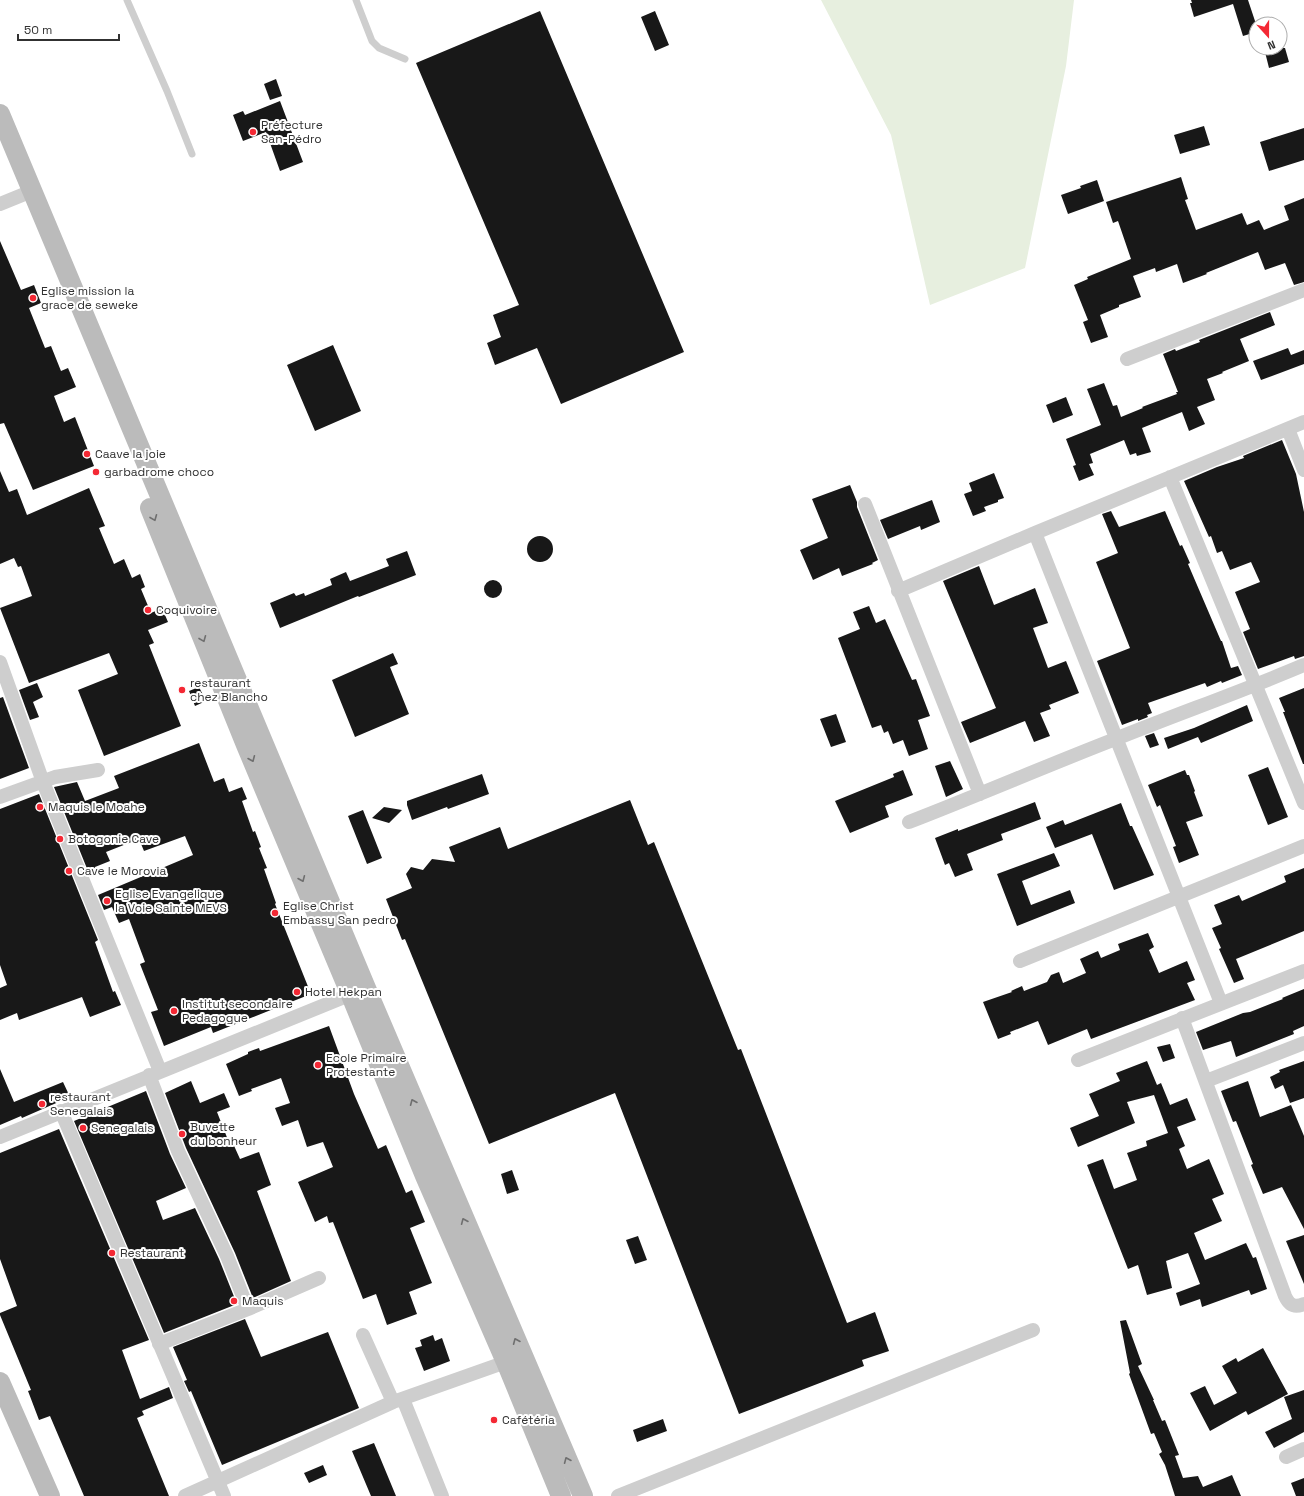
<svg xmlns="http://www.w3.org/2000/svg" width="1304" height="1496" font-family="'Space Grotesk',sans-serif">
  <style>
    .green { fill: #e7efdf }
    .building { fill: #181818 }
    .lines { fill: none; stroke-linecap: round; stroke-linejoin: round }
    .lane { stroke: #cecece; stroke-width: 7 }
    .street { stroke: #cecece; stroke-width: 14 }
    .secondary { stroke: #bbb; stroke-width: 20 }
    .oneway { stroke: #6f6f6f }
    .poi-dot { fill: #f42834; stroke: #fff; stroke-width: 1.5 }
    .labels { text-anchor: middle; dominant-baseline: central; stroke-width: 4; stroke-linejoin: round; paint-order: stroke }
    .poi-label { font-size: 12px; fill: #313131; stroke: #fff; text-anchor: start }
  </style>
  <rect width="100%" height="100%" fill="#fff"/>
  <path class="green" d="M821 0H1074L1066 66 1025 268 930 305 891 135Z"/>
  <path class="building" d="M1191 0H1248L1256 24V32L1243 36 1233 4 1194 17 1190 3H1192Z
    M540 11 684 352 561 404 537 348 495 365 487 343 501 337 493 315 519 305 416 63Z
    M655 11 669 45 655 51 641 17Z
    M1264 48H1285L1289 62 1269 68Z
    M276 79 282 96 270 100 264 84Z
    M280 101 303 162 280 171 266 132 243 141 233 115 243 111 245 115Z
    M1204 126 1210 145 1180 154 1174 135Z
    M1304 128V160L1269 171 1260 142Z
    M1181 177 1188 199 1185 200 1196 230 1242 213 1247 225 1259 220 1264 230 1289 220 1284 206 1304 198V282L1294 285 1285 263 1265 270 1258 252 1206 273 1207 274 1183 283 1177 264 1156 272 1155 268 1133 276 1141 297 1119 305V307L1100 315 1108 337 1091 343 1083 322 1088 320 1074 285 1088 279 1087 277 1131 259 1118 221 1113 223 1106 202Z
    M1097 180 1104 201 1068 214 1061 195 1081 188 1080 186Z
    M0 241 21 290 34 285 41 303 29 308 45 348 51 346 61 371 68 368 76 387 54 396 64 422 75 417 94 466 33 490 4 423 0 424Z
    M1270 312 1275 325 1240 339 1249 361 1222 372 1223 373 1207 379 1215 400 1197 407 1205 424 1189 431 1182 412 1142 428 1151 452 1137 456 1136 453 1130 455 1124 440 1090 454 1093 463 1089 464 1094 475 1079 481 1073 466 1076 465 1066 439 1101 425 1087 389 1104 383 1113 406 1117 405 1121 417 1143 408 1142 407 1177 394 1176 392H1178L1163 354 1175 349 1176 351 1200 342 1199 340Z
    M333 345 361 411 315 431 287 365Z
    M1288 348 1291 355 1304 350V364L1261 380 1253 361Z
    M1066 397 1073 415 1053 423 1046 405Z
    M1282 440 1296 474 1304 512V656L1295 659 1294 656 1258 669 1243 632 1250 629 1235 592 1260 582 1251 562 1230 570 1222 551 1217 553 1211 536 1209 537 1184 481 1217 467 1244 458 1243 456Z
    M0 471 9 492 17 489 27 515 89 488 105 526 99 528 114 564 124 559 132 578 140 574 145 587 141 589 151 613 162 608 168 622 148 630 154 643 149 645 181 726 104 756 78 690 118 674 109 653 29 683 0 608 32 596 21 566 18 567 14 558 0 564Z
    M994 473 1004 498 998 500V502L984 507 986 511 973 516 964 494 972 491 969 483Z
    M850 485 857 502V507L878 560 872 563 873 564 842 576 839 568 813 580 800 550 828 538 812 499Z
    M932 500 940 522 921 530 920 526 888 539 880 520Z
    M1111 511 1119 527 1165 511 1180 546 1182 545 1190 563 1188 564 1221 641H1222L1231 668 1238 666 1242 675 1222 683 1221 681 1207 687 1205 683 1148 703 1152 713 1147 715 1148 717 1138 721V719L1122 725 1097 661 1130 648 1096 562 1118 553 1102 514Z
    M527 549a13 13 0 1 1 26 0a13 13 0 1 1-26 0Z
    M407 551 416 575 359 597 358 596 280 628 270 603 294 593 296 596 304 593 305 596 332 585 330 579 346 572 350 581 389 566 386 559Z
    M979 566 994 605 1035 588 1048 623 1033 628 1048 668 1066 661 1079 693 1049 705 1051 709 1040 713 1050 736 1034 742 1025 721 970 743 961 722 996 708 943 581Z
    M484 589a9 9 0 1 1 18 0a9 9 0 1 1-18 0Z
    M869 606 876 623 885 619 912 680 916 679 930 716 918 720 928 749 909 756 903 740 893 744 888 731 884 733 881 725 872 728 838 638 860 629 853 612Z
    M393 653 398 664 390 667 409 714 355 737 332 680Z
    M37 683 43 697 33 702 39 717 30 720 19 690Z
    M199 687 206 701 195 706 189 691Z
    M1304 688V764H1303L1283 712H1285L1279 698Z
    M3 697 29 768 0 779V698Z
    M1247 705 1253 721 1201 743 1198 737 1168 749 1164 738 1194 728Z
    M836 714 846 742 831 747 820 719Z
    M1154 733 1159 745 1150 748 1145 736Z
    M199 743 214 782 224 778 229 792 242 787 247 799 242 801 253 832 255 831 261 847 259 848 267 868 264 869 276 903 275 904 311 994 213 1033 211 1027 164 1046 151 1012 158 1010 140 964 145 962 129 919 119 923 112 907 104 910 98 895 193 855 185 836 144 851 139 839 106 852 110 861 95 867 97 873 90 876 54 787 77 782 85 801 119 788 114 776Z
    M950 761 963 789 946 797 935 766Z
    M1268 767 1288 817 1268 825 1248 775Z
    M903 770 913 795 885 806 889 817 850 833 835 801 894 777 893 774Z
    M1185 770 1187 775H1189L1195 791 1194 792 1203 816 1186 822 1199 855 1179 863 1173 847 1176 846 1160 805 1157 807 1148 785Z
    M482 774 489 794 448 809 447 807 412 820 407 805V801Z
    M39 794 98 940 95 942 113 992 115 991 121 1005 90 1017 82 997 19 1020 17 1013 0 1020V988L7 985 0 965V809Z
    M630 800 648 845 654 842 738 1050 741 1049 847 1323 875 1312 889 1351 862 1360 864 1366 739 1414 615 1093 489 1144 405 939 402 940 386 899 412 888 406 874 411 867 423 870 432 859 455 862 449 847 500 827 508 849Z
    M1035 802 1041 819 1001 834 1003 840 967 854 973 870 955 877 949 863 945 865 935 838 958 829V831Z
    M1121 803 1130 826H1132L1154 875 1114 890 1092 834 1055 848 1046 827 1063 820 1065 825Z
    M384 807 402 810 389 823 372 818Z
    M363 810 382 858 367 864 348 816Z
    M1054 853 1060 866 1022 881 1031 905 1070 890 1075 903 1017 926 997 874Z
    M1304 868V931L1236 959 1244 979 1234 983 1219 949 1221 948 1212 928 1222 924 1214 905 1239 895 1242 901 1286 882 1284 876Z
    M1148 933 1154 947 1149 950 1159 973 1187 961 1195 980 1187 983 1195 1000 1091 1039 1087 1029 1048 1045 1038 1021 1010 1032 1011 1034 998 1039 983 1002 1012 992 1011 991 1022 986 1024 991 1047 982 1051 975 1059 972 1063 983 1086 973 1080 959 1098 951 1101 958 1120 950 1118 944Z
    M1304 989V1026L1293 1031 1294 1034 1236 1057 1231 1041 1203 1050 1196 1032 1243 1013 1250 1012 1283 999 1282 998Z
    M329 1026 354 1094 378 1149 386 1145 406 1193 412 1190 425 1222 410 1228 432 1283 409 1292 417 1314 387 1325 376 1294 363 1299 333 1222 329 1223 327 1216 315 1222 298 1182 333 1167 323 1142 307 1147 298 1120 282 1126 275 1108 290 1103 281 1078 251 1089 252 1091 239 1096 226 1064 248 1054V1052L259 1048 260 1051Z
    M1170 1044 1175 1058 1163 1062 1157 1047Z
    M1147 1061 1157 1085 1161 1083 1170 1105 1187 1098 1196 1120 1177 1127 1185 1146 1179 1149 1187 1169 1209 1159 1224 1194 1212 1199 1222 1221 1194 1233 1205 1260 1246 1243 1253 1258 1256 1257 1267 1289 1251 1295 1249 1290 1202 1307 1200 1299 1180 1306 1176 1293 1200 1284 1188 1253 1166 1261 1172 1288 1147 1295 1138 1265 1128 1269 1087 1165 1103 1159 1114 1189 1137 1180 1127 1153 1147 1146 1146 1141 1168 1133 1154 1095 1127 1102 1135 1123 1078 1147 1070 1128 1099 1116 1089 1094 1120 1081 1116 1073Z
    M1304 1061V1098L1290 1103 1283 1085 1275 1089 1270 1077 1280 1072 1279 1070Z
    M0 1069 14 1102 63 1082 70 1097 22 1118 21 1116 0 1125Z
    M191 1081 200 1103 224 1093 230 1107 217 1112 228 1140 231 1139 240 1159 259 1152 271 1185 257 1191 291 1281 253 1298 235 1253 186 1148 165 1093Z
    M1248 1081 1260 1117 1291 1105 1304 1136V1229L1282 1187 1263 1194 1251 1165 1253 1164 1236 1121 1233 1122 1221 1091Z
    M146 1091 170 1154 186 1188 156 1201 163 1220 195 1208 219 1259 237 1304 164 1333 74 1121Z
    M59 1129 149 1340 122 1350 140 1399 169 1387 173 1398 142 1411 144 1415 137 1418 169 1496H84L50 1416 39 1420 28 1391 31 1390 0 1315V1313L17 1306 0 1259V1153Z
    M512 1170 519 1190 507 1194 501 1174Z
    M1304 1235V1284L1286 1241Z
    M638 1236 647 1260 635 1264 626 1240Z
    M245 1319 261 1357 328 1332 359 1408 222 1465 191 1391 189 1392 184 1381 187 1380 173 1347Z
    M1126 1320 1142 1364 1138 1366 1154 1400H1153L1162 1421 1165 1420 1179 1455 1175 1456 1183 1478 1198 1476 1203 1487 1232 1475 1241 1496H1175L1165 1465 1159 1454 1162 1452 1154 1433 1151 1434 1129 1374 1130 1373 1120 1321Z
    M433 1335 435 1341 442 1338 450 1361 424 1371 415 1348 422 1346 420 1340Z
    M1263 1348 1288 1394 1248 1415 1246 1411 1210 1431 1190 1393 1205 1386 1214 1405 1237 1393 1222 1366 1236 1358 1238 1362Z
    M1304 1390V1432L1274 1448 1265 1432 1292 1419 1284 1397Z
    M663 1419 667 1431 637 1442 633 1430Z
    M374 1443 396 1496H371L352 1451Z
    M323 1465 327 1475 309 1483 304 1473Z
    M1304 1478V1496H1296L1291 1483Z"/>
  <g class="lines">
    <path class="lane" d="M127 0 167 91 192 154
      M356 0 372 41 379 48 405 59"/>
    <path class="street" d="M0 204 32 191
      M1127 359 1304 290
      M1288 429 1304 470
      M1170 477 1304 803
      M865 504 980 794
      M1035 533 1221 1003
      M898 591 1035 533 1304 422
      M0 662 43 782 160 1071
      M0 797 55 777 98 770
      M909 822C979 795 1048 765 1118 738 1180 713 1243 691 1304 665
      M1020 961 1304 846
      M1182 1018 1285 1296C1289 1305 1294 1308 1304 1304
      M1078 1060 1304 971
      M149 1075 178 1151 227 1256 248 1309
      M1206 1081 1304 1043
      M61 1111 224 1496
      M0 1137 359 991
      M363 1335 393 1402
      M159 1344 248 1309 319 1278
      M403 1399 442 1496
      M1286 1457 1304 1449
      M185 1496 393 1402 506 1362
      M618 1496 1033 1330"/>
    <path class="secondary" d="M0 114 366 988 583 1496
      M150 508 246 745 350 993 425 1176 506 1362 561 1496
      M0 1382 50 1496"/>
  </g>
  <defs><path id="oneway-chevron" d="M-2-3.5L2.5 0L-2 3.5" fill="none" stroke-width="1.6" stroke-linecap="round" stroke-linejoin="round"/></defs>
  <g class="oneway">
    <use href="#oneway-chevron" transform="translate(154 518) rotate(68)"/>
    <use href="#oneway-chevron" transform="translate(203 639) rotate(68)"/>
    <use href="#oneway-chevron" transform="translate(252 759) rotate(67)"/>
    <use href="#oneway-chevron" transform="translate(302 879) rotate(67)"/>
    <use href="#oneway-chevron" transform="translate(413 1102) rotate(-113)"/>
    <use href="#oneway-chevron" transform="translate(464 1221) rotate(-113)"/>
    <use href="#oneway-chevron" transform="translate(516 1341) rotate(-113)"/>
    <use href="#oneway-chevron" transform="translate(567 1460) rotate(-113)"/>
  </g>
  <g class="poi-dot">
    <circle cx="253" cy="132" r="4"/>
    <circle cx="33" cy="298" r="4"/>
    <circle cx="87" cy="454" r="4"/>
    <circle cx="96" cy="472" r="4"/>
    <circle cx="148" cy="610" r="4"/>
    <circle cx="182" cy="690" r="4"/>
    <circle cx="40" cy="807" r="4"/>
    <circle cx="60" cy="839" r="4"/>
    <circle cx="69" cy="871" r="4"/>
    <circle cx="107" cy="901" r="4"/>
    <circle cx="275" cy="913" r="4"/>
    <circle cx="297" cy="992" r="4"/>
    <circle cx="174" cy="1011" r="4"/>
    <circle cx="318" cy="1065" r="4"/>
    <circle cx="42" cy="1104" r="4"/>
    <circle cx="83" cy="1128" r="4"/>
    <circle cx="182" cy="1134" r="4"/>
    <circle cx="112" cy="1253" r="4"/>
    <circle cx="234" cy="1301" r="4"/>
    <circle cx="494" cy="1420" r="4"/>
  </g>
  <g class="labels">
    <g class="poi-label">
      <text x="261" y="125">Préfecture<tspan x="261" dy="14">San-Pédro</tspan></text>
      <text x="41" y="291">Eglise mission la<tspan x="41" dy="14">grace de seweke</tspan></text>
      <text x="95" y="454">Caave la joie</text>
      <text x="104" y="472">garbadrome choco</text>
      <text x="156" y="610">Coquivoire</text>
      <text x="190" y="683">restaurant<tspan x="190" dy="14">chez Blancho</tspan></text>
      <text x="48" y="807">Maquis le Moahe</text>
      <text x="68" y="839">Botogonie Cave</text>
      <text x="77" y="871">Cave le Morovia</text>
      <text x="115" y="894">Eglise Evangelique<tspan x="115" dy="14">la Voie Sainte MEVS</tspan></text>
      <text x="283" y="906">Eglise Christ<tspan x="283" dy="14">Embassy San pedro</tspan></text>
      <text x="305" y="992">Hotel Hekpan</text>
      <text x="182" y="1004">Institut secondaire<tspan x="182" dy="14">Pedagogue</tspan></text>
      <text x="326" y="1058">Ecole Primaire<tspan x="326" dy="14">Protestante</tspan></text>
      <text x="50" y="1097">restaurant<tspan x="50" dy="14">Senegalais</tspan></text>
      <text x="190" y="1127">Buvette<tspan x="190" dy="14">du bonheur</tspan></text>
      <text x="91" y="1128">Senegalais</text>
      <text x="120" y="1253">Restaurant</text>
      <text x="242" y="1301">Maquis</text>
      <text x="502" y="1420">Cafétéria</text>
    </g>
  </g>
  <g transform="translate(1268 36) rotate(159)"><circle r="19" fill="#ffffff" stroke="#adadad"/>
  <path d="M0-3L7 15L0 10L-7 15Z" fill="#f42834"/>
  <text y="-6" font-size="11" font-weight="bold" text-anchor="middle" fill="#313131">N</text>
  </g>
  <path d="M18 34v6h101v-6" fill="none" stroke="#313131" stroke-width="2"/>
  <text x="24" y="34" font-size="12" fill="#313131" stroke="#ffffff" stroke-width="3" paint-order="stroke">50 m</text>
</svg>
